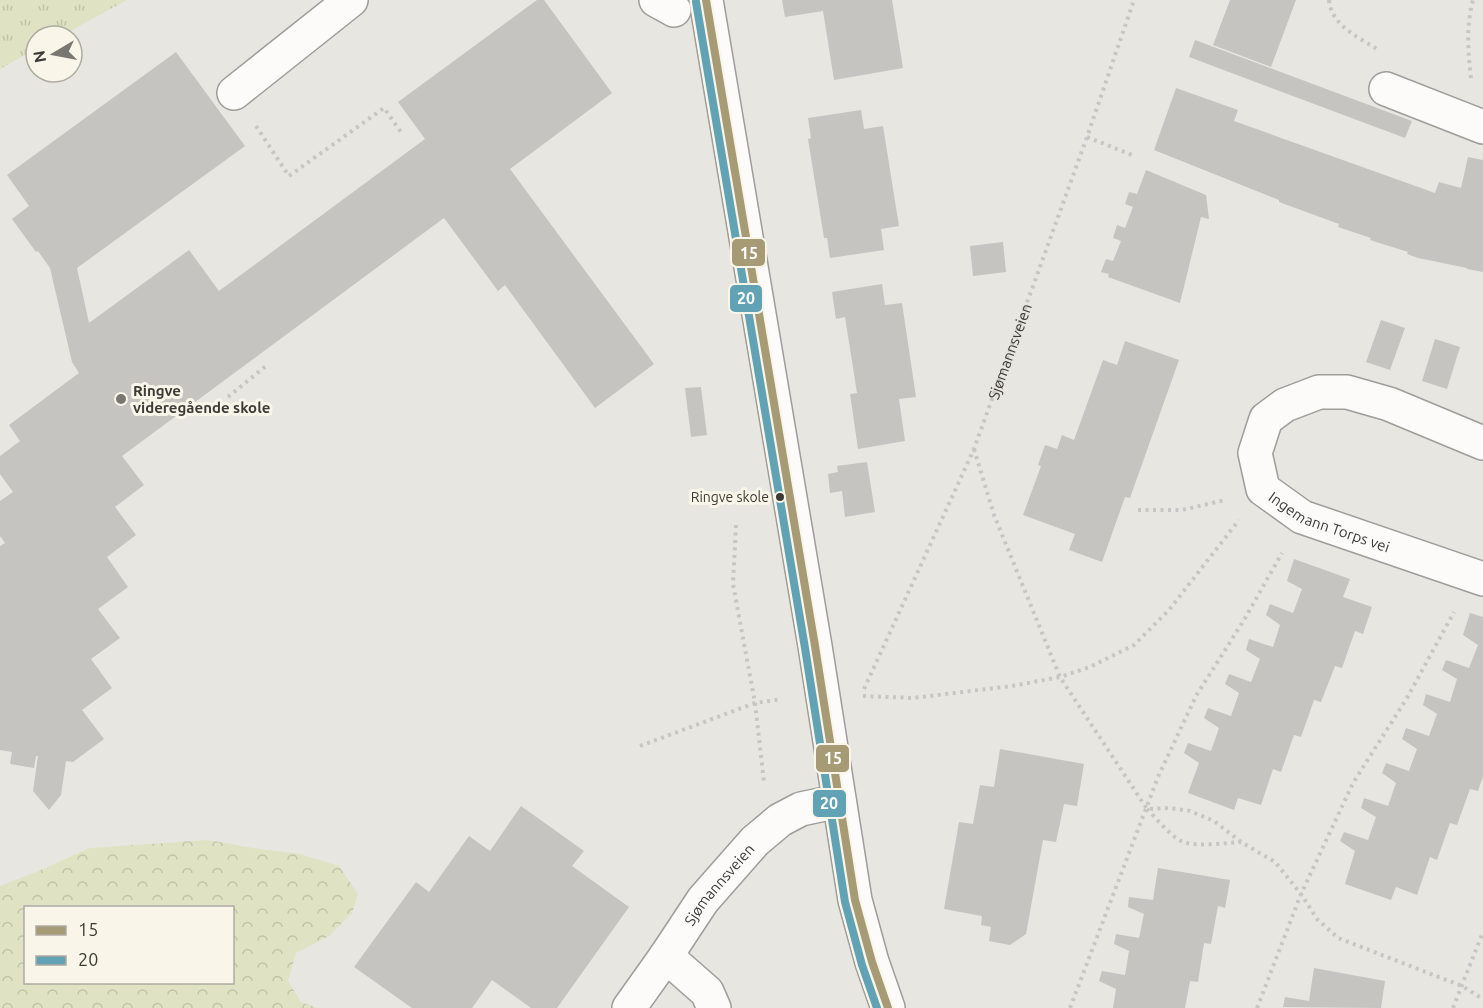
<svg xmlns="http://www.w3.org/2000/svg" width="1483" height="1008" font-family="Ubuntu,sans-serif">
  <style>
    .grass { fill: url(#grass-tufts) }
    .forest { fill: url(#forest-crowns); fill-rule: evenodd }
    .building { fill: #c5c4c0 }
    .lines { fill: none; stroke-linecap: round; stroke-linejoin: round }
    .minor-casing { stroke: #9f9d99; stroke-width: 36 }
    .path { stroke: #c7c6c5; stroke-width: 4; stroke-dasharray: 3 4.5; stroke-linecap: butt }
    .minor { stroke: #fcfbfa; stroke-width: 33 }
    .bus-1-casing { stroke: #f9f5e9; stroke-width: 12 }
    .bus-2-casing { stroke: #f9f5e9; stroke-width: 12 }
    .bus-1 { stroke: #a69b74; stroke-width: 8 }
    .bus-2 { stroke: #61a3b5; stroke-width: 8 }
    .poi-dot { fill: #797772; stroke: #f9f5e9; stroke-width: 2 }
    .bus-dot { fill: #3d3b37; stroke: #f9f5e9; stroke-width: 2 }
    .labels { text-anchor: middle; dominant-baseline: central; stroke-width: 6; stroke-linejoin: round; paint-order: stroke }
    .bus-label { font-size: 14px; fill: #3d3b37; stroke: #f9f5e9; text-anchor: end }
    .street-label { font-size: 15px; fill: #3d3b37; stroke: #f9f5e9 }
    .poi-label { font-size: 15px; font-weight: bold; fill: #3d3b37; stroke: #f9f5e9; text-anchor: start }
    .line-badge { stroke: #f9f5e9; stroke-width: 2 }
    .badge-label { font-size: 16px; text-anchor: middle; font-weight: bold; fill: #fff }
  </style>
  <defs>
    <pattern id="grass-tufts" width="24" height="20" patternUnits="userSpaceOnUse" patternTransform="scale(1.5)"><rect width="24" height="20" fill="#dfe3c3"/><path d="M3 7l-1-3M5 7V3M7 7l1-3M15 17l-1-3M17 17v-4M19 17l1-3" fill="none" stroke="#c0c4a8"/></pattern>
    <pattern id="forest-crowns" width="20" height="18" patternUnits="userSpaceOnUse" patternTransform="scale(1.5)"><rect width="20" height="18" fill="#dfe3c3"/><path d="M2 6a3 3 0 1 1 6 0M12 15a3 3 0 1 1 6 0" fill="none" stroke="#c0c4a8"/></pattern>
  </defs>
  <rect width="100%" height="100%" fill="#e8e6e0"/>
  <path class="grass" d="M0 0H127L61 36H36V49L0 69Z"/>
  <path class="forest" d="M208 840 253 848 300 854 339 866 358 894 352 913 329 936 296 953 288 981 301 1002 317 1008H0V886L36 872 90 848ZM26 908H232V982H26Z"/>
  <path class="building" d="M537 0H544L612 93 510 169 654 364 595 408 505 285 498 291 444 218 122 456 144 485 115 507 136 535 107 557 128 587 98 609 120 638 91 659 112 688 82 710 104 739 73 762 66 761 61 795 49 810 33 791 38 756H36L34 768 10 764 12 752 0 750V546L5 543 0 536V501L13 492 0 474V456L20 441 9 425 79 373 72 362 50 268 38 251 36 252 12 219 29 206 7 175 176 52 245 146 77 268 89 323 189 250 219 291 425 139 398 102Z
    M782 0H892L903 68 834 80 823 11 785 17Z
    M1230 0H1296L1271 67 1213 45Z
    M1195 40 1412 121 1405 138 1189 57Z
    M1176 88 1238 110 1234 121 1435 193 1439 182 1461 188 1468 157 1483 160V272L1467 269V268L1418 258 1407 254 1408 252 1370 240 1371 238 1338 227 1339 224 1279 202V200L1154 150Z
    M861 110 864 129 883 126 899 226 881 229 884 250 830 258 827 238H824L808 139 811 138 808 118Z
    M1146 170 1206 195 1209 219 1201 217 1180 303 1108 277 1109 274 1101 272 1106 259 1113 261 1121 241 1113 238 1117 225 1125 228 1133 207 1125 204 1129 192 1137 194Z
    M1003 242 1006 272 973 276 970 246Z
    M882 284 885 305 902 303 916 397 899 399 905 441 858 449 850 394 857 393 845 317 836 319 832 292Z
    M1381 320 1405 328 1390 370 1366 362Z
    M1435 339 1460 347 1447 389 1422 381Z
    M1125 341 1179 360 1130 498 1125 497 1102 562 1069 550 1075 534 1023 515 1041 466 1038 465 1045 445 1057 449 1062 435 1074 440 1103 360 1117 365Z
    M701 387 707 435 691 437 685 388Z
    M867 462 875 512 845 517 842 491 830 493 828 474 838 472 837 466Z
    M1294 559 1350 579 1343 597 1372 607 1363 634 1355 631 1342 668 1335 666 1321 702 1314 700 1301 737 1294 735 1281 772 1273 769 1261 805 1238 798 1234 810 1188 793 1199 763 1184 753 1188 743 1211 751 1219 728 1204 718 1208 708 1231 716 1239 693 1225 684 1229 674 1251 682 1260 659 1246 650 1249 639 1273 647 1280 625 1266 615 1270 604 1293 613 1302 589 1287 581Z
    M1470 613 1483 617V776L1478 791 1470 789 1457 825 1450 823 1437 860 1430 857 1417 895 1396 887 1391 900 1345 884 1355 851 1340 841 1344 832 1368 840 1376 817 1361 808 1364 798 1388 806 1396 783 1382 773 1386 763 1409 771 1417 749 1402 739 1406 728 1429 736 1437 714 1423 705 1426 694 1450 702 1457 679 1442 670 1446 660 1469 668 1478 645 1463 635Z
    M1000 749 1084 764 1077 806 1064 804 1056 842 1043 840 1026 934 1010 945 989 941 991 927 981 925 982 916 944 909 959 822 973 824 980 785 994 787Z
    M521 806 584 851 572 866 629 907 557 1008H531L492 980 472 1008H412L354 967 416 882 429 892 469 836 490 851Z
    M1158 868 1230 880 1225 908 1218 906 1211 944 1204 943 1198 982 1190 981 1185 1008H1113L1116 989 1099 981 1102 971 1125 975 1129 951 1114 944 1116 934 1139 938 1144 914 1128 907 1129 897 1153 900Z
    M1314 968 1385 981 1381 1008 1283 1007 1285 997 1309 1001Z"/>
  <g class="lines">
    <defs>
      <g id="minor">
        <path d="M656 0 674 10"/>
        <path d="M706 0 815 646 855 900 872 962 888 1008"/>
        <path d="M1386 89 1483 127"/>
        <path d="M234 93 351 0"/>
        <path id="s2" d="M1483 443 1389 404 1347 392H1319L1285 405 1266 419 1255 453 1263 489 1302 517 1483 579"/>
        <path d="M666 956 707 992 714 1008"/>
        <path id="s3" d="M629 1008 666 956 703 900 755 841 780 820 801 809 839 801"/>
      </g>
    </defs>
    <use href="#minor" class="minor-casing"/>
    <g class="path">
      <path d="M1329 0C1331 25 1358 37 1377 49"/>
      <path d="M1471 78C1468 52 1466 26 1473 0"/>
      <path d="M256 126 289 176 384 108 403 135"/>
      <path d="M1087 137 1132 155"/>
      <path d="M228 397 266 366"/>
      <path d="M974 449 994 515 1060 677 1147 809 1170 808 1190 811 1214 821 1241 842 1275 862 1301 894 1317 919 1338 938 1462 986 1483 999"/>
      <path d="M1138 510H1182L1225 500"/>
      <path d="M736 525 733 584 755 703 764 782"/>
      <path id="s1" d="M864 689 974 449 1087 137 1134 0"/>
      <path d="M863 696 913 698 1012 686 1060 677 1090 667 1134 645 1169 610 1239 520"/>
      <path d="M640 746 755 703 782 699"/>
      <path d="M1147 809C1157 819 1170 836 1183 842 1197 847 1225 843 1241 842"/>
      <path d="M1070 1008 1158 777 1196 696 1244 620 1282 553"/>
      <path d="M1257 1008 1301 894 1353 783 1407 698 1454 612"/>
      <path d="M1453 1008 1483 932"/>
    </g>
    <use href="#minor" class="minor"/>
    <defs>
      <path id="bus-1" d="M706 0 815 646 855 900 872 962 888 1008"/>
      <path id="bus-2" d="M696 2 805 648 845 902 862 965 877 1008"/>
    </defs>
    <use href="#bus-1" class="bus-1-casing"/>
    <use href="#bus-2" class="bus-2-casing"/>
    <use href="#bus-1" class="bus-1"/>
    <use href="#bus-2" class="bus-2"/>
  </g>
  <circle class="poi-dot" cx="121" cy="399" r="6"/>
  <circle class="bus-dot" cx="780" cy="497" r="5"/>
  <g class="labels">
    <g class="bus-label">
      <text x="769" y="497">Ringve skole</text>
    </g>
    <g class="street-label">
      <text stroke="none"><textPath href="#s1" startOffset="368">Sjømannsveien</textPath></text>
      <text stroke="none"><textPath href="#s2" startOffset="381">Ingemann Torps vei</textPath></text>
      <text stroke="none"><textPath href="#s3" startOffset="153">Sjømannsveien</textPath></text>
    </g>
    <g class="poi-label">
      <text x="133" y="390">Ringve<tspan x="133" dy="17">videregående skole</tspan></text>
    </g>
  </g>
  <g class="line-badge">
    <rect x="731" y="238" width="35" height="29" rx="6" fill="#a69b74"/>
    <rect x="729" y="284" width="34" height="29" rx="6" fill="#61a3b5"/>
    <rect x="815" y="744" width="35" height="29" rx="6" fill="#a69b74"/>
    <rect x="812" y="789" width="35" height="29" rx="6" fill="#61a3b5"/>
  </g>
  <g class="badge-label">
    <text x="749" y="259">15</text>
    <text x="746" y="304">20</text>
    <text x="833" y="764">15</text>
    <text x="829" y="809">20</text>
  </g>
  <rect x="24" y="906" width="210" height="78" fill="#f9f5e9" stroke="#aeaba2" stroke-width="1.5"/>
  <rect x="36" y="926" width="30" height="9" fill="#a69b74" stroke="#aeaba2" stroke-width="1.5"/>
  <text x="78" y="936" font-size="18" fill="#3d3b37">15</text>
  <rect x="36" y="956" width="30" height="9" fill="#61a3b5" stroke="#aeaba2" stroke-width="1.5"/>
  <text x="78" y="966" font-size="18" fill="#3d3b37">20</text>
  <g transform="translate(54 54) rotate(260)"><circle r="28" fill="#f9f5e9" stroke="#aeaba2" stroke-width="1.5"/>
  <path d="M0-4.5L10 22L0 15L-10 22Z" fill="#797772"/>
  <text y="-9" font-size="16" font-weight="bold" text-anchor="middle" fill="#3d3b37">N</text>
  </g>
</svg>
